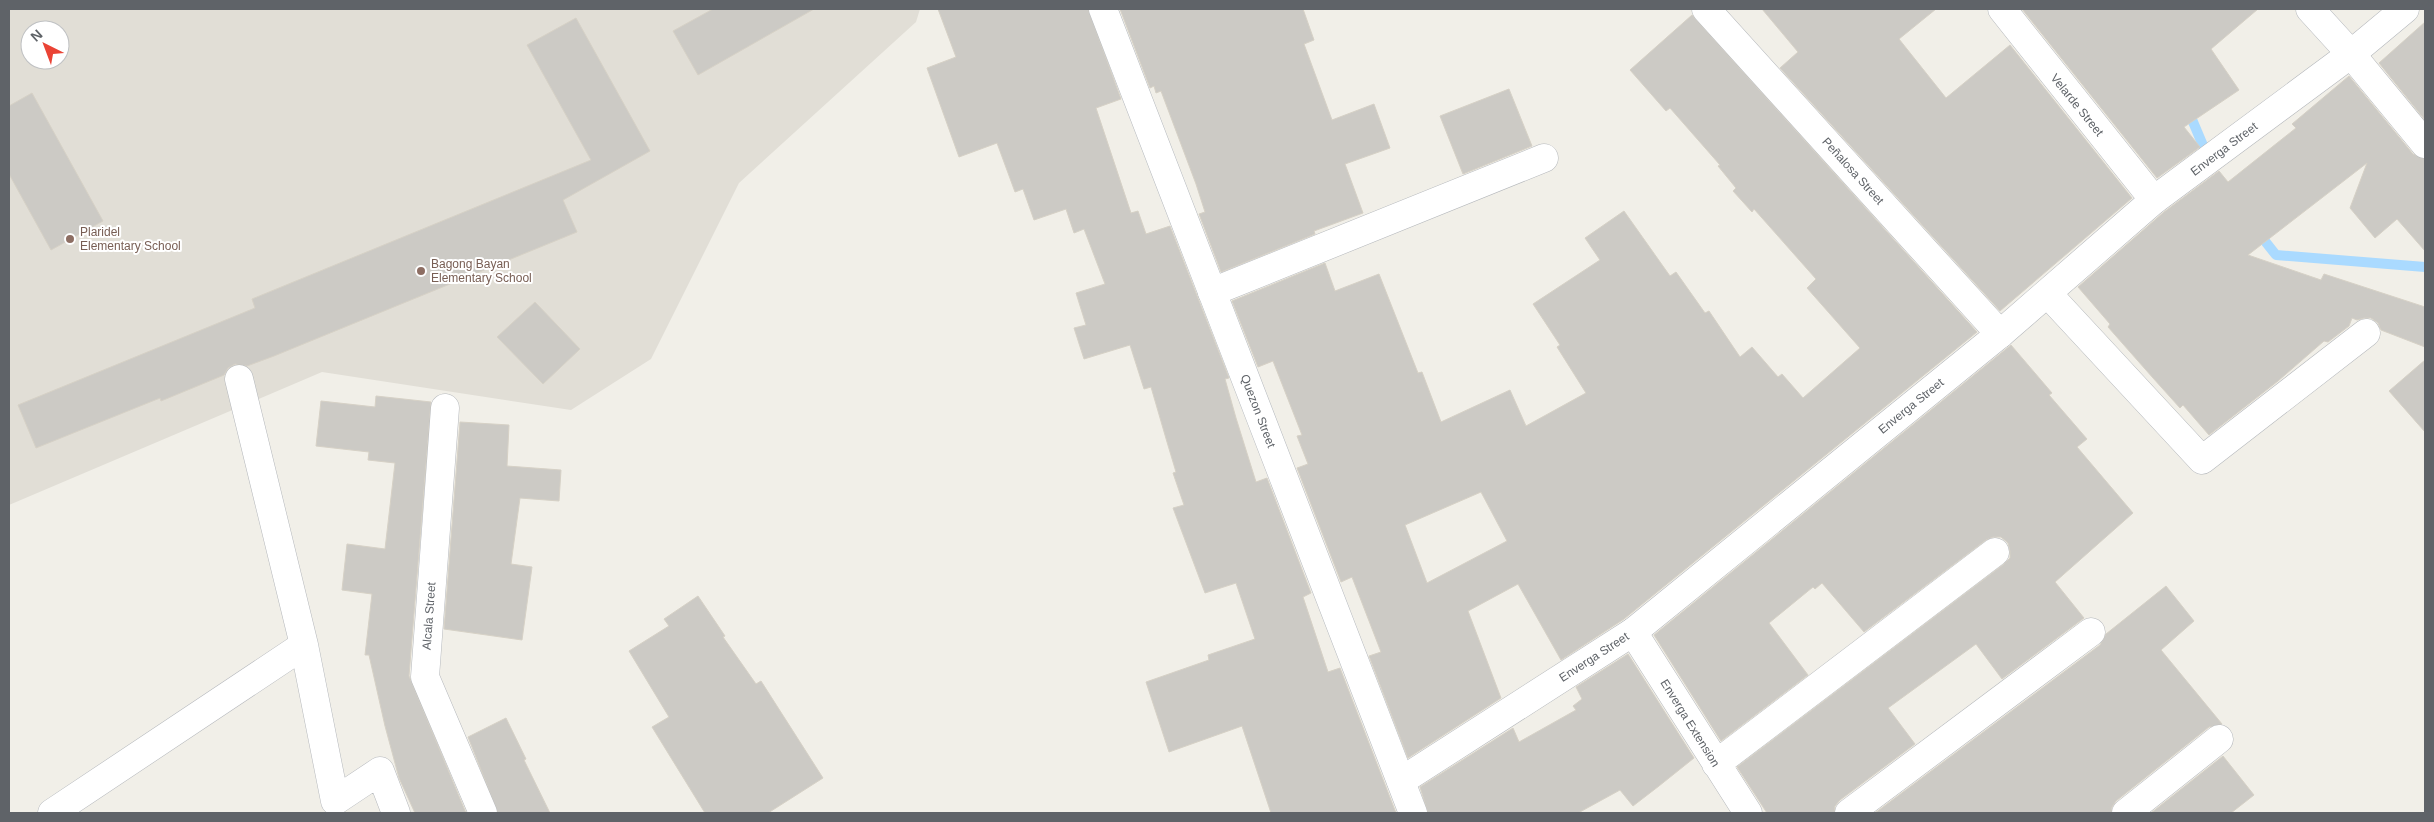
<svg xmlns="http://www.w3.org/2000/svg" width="2434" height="822" font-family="Helvetica,sans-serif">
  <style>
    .education { fill: #e1ded6; fill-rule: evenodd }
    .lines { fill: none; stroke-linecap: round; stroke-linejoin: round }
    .stream { stroke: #aadaff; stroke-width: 10 }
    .building { fill: #cccac5; stroke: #d6d1c6; fill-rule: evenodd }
    .minor-casing { stroke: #b5b8bc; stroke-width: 29 }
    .tertiary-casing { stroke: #b5b8bc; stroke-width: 29 }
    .secondary-casing { stroke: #b6babf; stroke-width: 29 }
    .minor { stroke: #fff; stroke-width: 28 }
    .tertiary { stroke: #fff; stroke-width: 28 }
    .secondary { stroke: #fff; stroke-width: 28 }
    .education-dot { fill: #8d6e63; stroke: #fff; stroke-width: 2 }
    .labels { text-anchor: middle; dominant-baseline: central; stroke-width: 4; stroke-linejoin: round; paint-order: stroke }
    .street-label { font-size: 12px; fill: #5f6368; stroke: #fff }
    .education-label { font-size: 12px; fill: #785e54; stroke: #fff; text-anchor: start }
  </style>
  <rect width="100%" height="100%" fill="#f1efe8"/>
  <path class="education" d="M9 9H920L916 22 739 183 651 359 571 410 322 372 9 505ZM30 30H60V60H30Z"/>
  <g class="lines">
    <path class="stream" d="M2188 110 2207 155
      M2257 231 2276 255 2425 267"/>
  </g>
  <path class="building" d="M713 9H814L698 75 673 31Z
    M938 9H1088L1121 99 1096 108 1131 213 1138 211 1146 234 1170 226 1229 378 1225 379 1236 418 1256 482 1267 478 1311 593 1303 597 1328 672 1340 668 1396 813H1271L1242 726 1169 752 1146 682 1209 660 1208 655 1255 639 1236 583 1205 593 1173 508 1184 505 1173 473 1176 472 1167 442 1151 387 1144 389 1130 345 1084 359 1074 328 1086 325 1076 293 1105 284 1084 229 1074 233 1066 209 1034 220 1023 189 1015 192 997 143 959 157 927 68 956 57Z
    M1120 9H1303L1314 40 1304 44 1332 120 1374 104 1390 148 1345 164 1363 213 1314 231 1315 234 1221 272 1199 214 1205 212 1196 184 1161 91 1156 93 1154 86 1150 88Z
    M1762 9H1936L1899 39 1946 98 2010 45 2132 198 2000 311 1780 68 1798 52Z
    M2022 9H2258L2211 49 2239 90 2184 127 2200 147 2157 178Z
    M1692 15 1977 332 1624 619 1561 660 1518 584 1468 611 1501 698 1408 758 1369 656 1381 652 1352 577 1341 582 1297 468 1308 464 1297 436 1302 435 1273 361 1258 367 1232 301 1325 263 1335 291 1379 274 1418 373 1422 372 1441 422 1510 390 1526 426 1586 393 1557 347 1560 345 1533 304 1600 260 1585 238 1624 211 1670 276 1676 272 1705 313 1709 311 1740 357 1752 347 1778 377 1782 374 1803 398 1860 348 1807 288 1816 279 1754 209 1752 212 1733 191 1736 188 1718 166 1720 165 1670 108 1666 111 1630 70ZM1481 492 1507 541 1427 583 1405 525Z
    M576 18 650 151 563 200 577 232 274 356 247 366 235 364 228 368 224 375 161 401 160 398 36 448 18 405 255 308 252 299 591 160 527 45Z
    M2425 22V120L2379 63Z
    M2349 76 2413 154 2425 159V251L2397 219 2375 238 2350 208 2367 163 2248 255 2321 280 2324 274 2425 307V347L2381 330 2378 323 2371 318H2364L2357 320 2352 318 2349 326 2328 342 2324 341 2278 381 2209 435 2183 405 2180 408 2153 378 2108 327 2110 324 2078 287 2164 212 2219 171 2228 182 2296 128 2292 124Z
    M1509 89 1532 146 1463 174 1440 116Z
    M32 93 103 221 51 250 9 174V106Z
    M535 302 580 349 543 384 497 337Z
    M2011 345 2052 393 2049 395 2087 439 2077 447 2133 513 2055 582 2084 618 2002 679 1976 644 1888 708 1915 744 1840 800 1835 806 1834 813H1767L1737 767 2004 564 2010 558V551L2008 543 2001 537H1993L1986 540 1864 632 1822 583 1815 589 1813 587 1769 623 1808 675 1721 741 1654 635Z
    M2425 360V432L2389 391Z
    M376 396 431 402 409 676 466 813H415L399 778 385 726 369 655H365L372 594 342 590 347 544 385 549 395 463 368 460 369 452 316 446 321 401 375 407Z
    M460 422 509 425 507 466 561 470 559 501 520 498 511 564 532 567 522 640 444 629Z
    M2166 586 2194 621 2161 650 2222 724 2209 727 2116 801 2112 807 2111 813H1875L2100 645 2106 634Z
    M698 596 725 636 723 637 756 684 761 681 823 778 768 813H705L652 727 669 717 629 651 669 626 664 619Z
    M1628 654 1694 758 1659 786 1633 806 1620 790 1578 813H1428L1420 787 1513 728 1519 742 1576 710 1573 706 1582 699 1576 687Z
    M506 718 526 759 524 760 550 813H498L468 737Z
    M2223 756 2254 795 2231 813H2151Z"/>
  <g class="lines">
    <defs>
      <path id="minor" d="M1706 9 2000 334
        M2002 9 2154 200
        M2310 9 2351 54 2425 144
        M1212 292 1544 158
        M2048 294 2202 460 2366 333
        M239 379 304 645 335 801 380 771 396 813
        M445 408 425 677 483 813
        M1633 632 1748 813
        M1716 764 1995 552
        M52 813 304 645
        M1849 813 2091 632
        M2126 813 2219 739"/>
      <path id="tertiary" d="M1401 781 1633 632 2000 334 2154 200 2351 54 2405 9"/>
      <path id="secondary" d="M1103 9 1413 813"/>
    </defs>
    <use href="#minor" class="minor-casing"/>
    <use href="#tertiary" class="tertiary-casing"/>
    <use href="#secondary" class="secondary-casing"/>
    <use href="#minor" class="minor"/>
    <use href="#tertiary" class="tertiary"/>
    <use href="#secondary" class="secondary"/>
  </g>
  <g class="education-dot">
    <circle cx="70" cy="239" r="5"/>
    <circle cx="421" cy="271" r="5"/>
  </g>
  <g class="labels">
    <g class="street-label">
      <text transform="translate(2077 105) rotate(51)">Velarde Street</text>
      <text transform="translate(2224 149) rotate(-37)">Enverga Street</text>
      <text transform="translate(1853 171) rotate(48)">Peñalosa Street</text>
      <text transform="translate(1911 406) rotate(-39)">Enverga Street</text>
      <text transform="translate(1258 411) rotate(69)">Quezon Street</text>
      <text transform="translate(429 616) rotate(-86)">Alcala Street</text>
      <text transform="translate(1594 657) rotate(-33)">Enverga Street</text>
      <text transform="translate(1690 723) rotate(58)">Enverga Extension</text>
    </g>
    <g class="education-label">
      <text x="80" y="232">Plaridel<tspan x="80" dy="14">Elementary School</tspan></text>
      <text x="431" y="264">Bagong Bayan<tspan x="431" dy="14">Elementary School</tspan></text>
    </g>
  </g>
  <rect width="2434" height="822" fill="none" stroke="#5f6368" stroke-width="20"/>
  <g transform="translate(45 45) rotate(318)"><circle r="24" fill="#ffffff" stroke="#bfc1c3"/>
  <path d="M0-4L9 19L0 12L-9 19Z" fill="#ea4335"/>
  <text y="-8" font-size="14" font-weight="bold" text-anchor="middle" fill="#5f6368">N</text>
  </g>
</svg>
